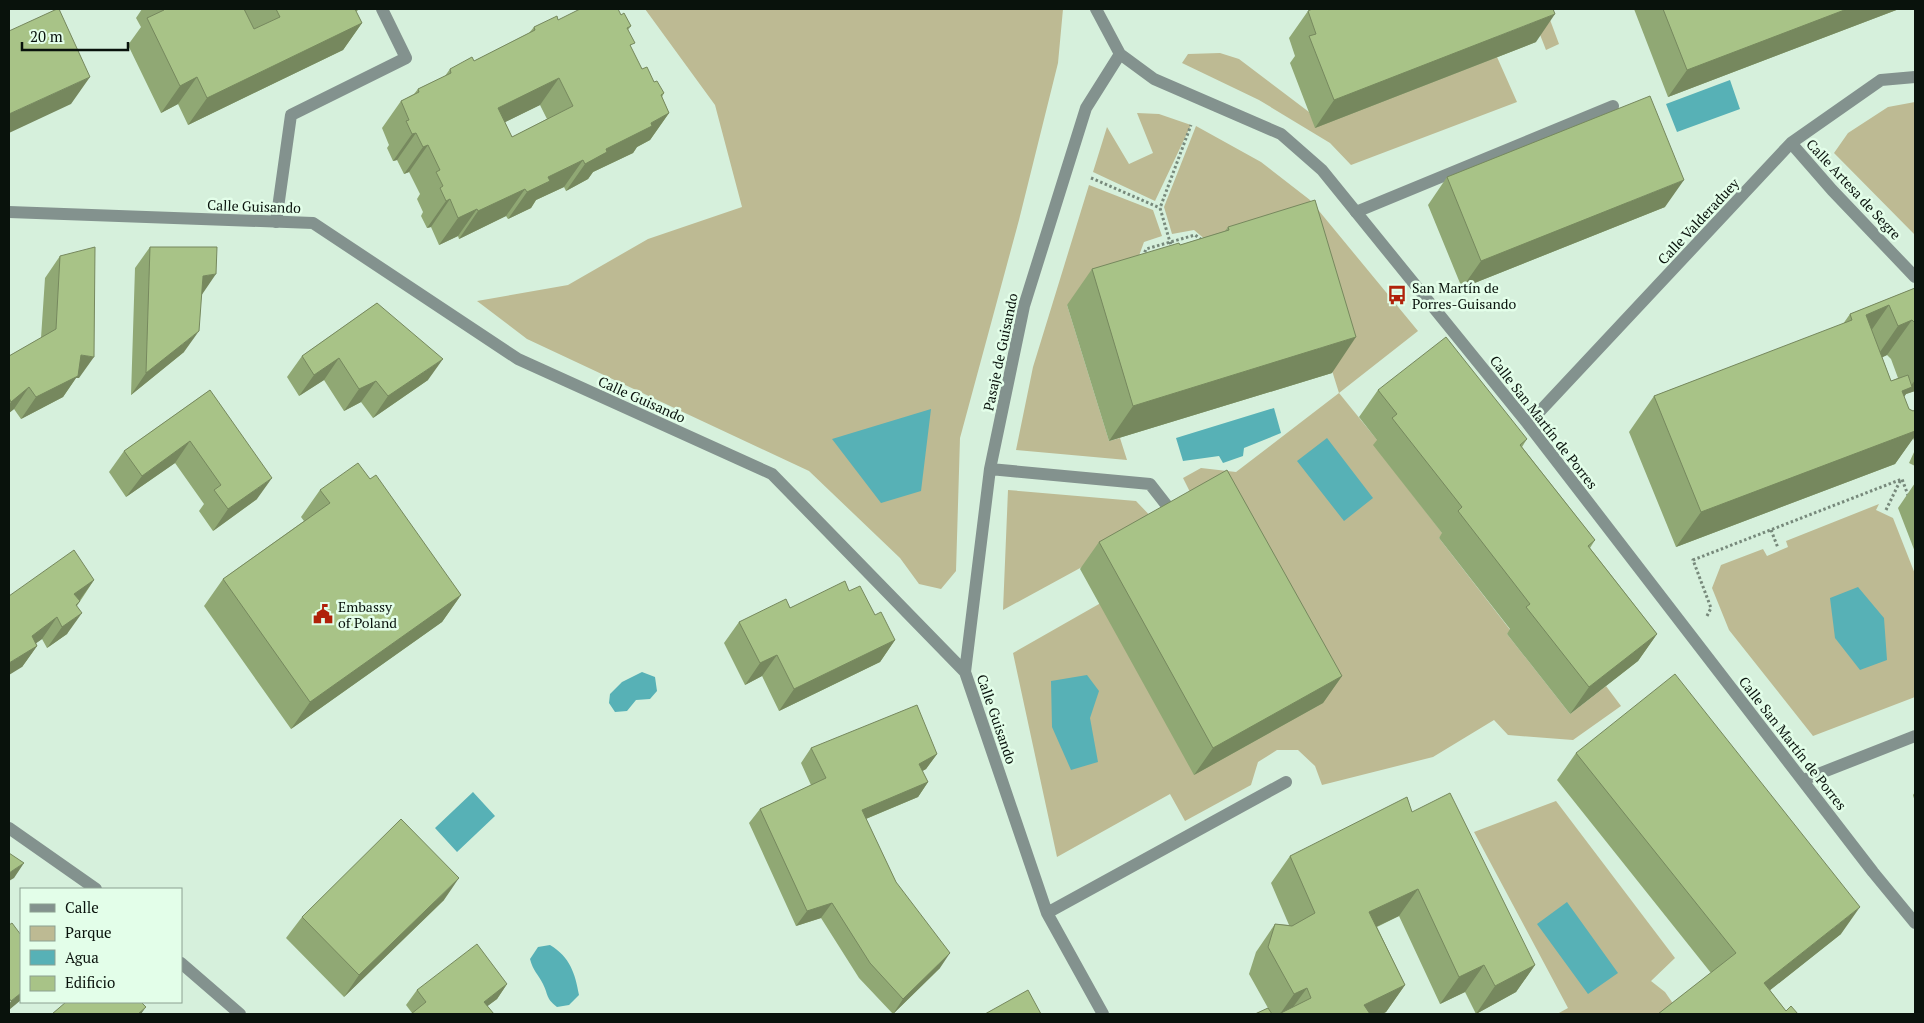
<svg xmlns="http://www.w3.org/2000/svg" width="1924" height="1023" font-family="'PT Serif',serif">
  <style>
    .green { fill: #bdba93 }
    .water { fill: #57b1b6 }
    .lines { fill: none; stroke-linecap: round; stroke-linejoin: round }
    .path { stroke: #77897b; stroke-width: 3; stroke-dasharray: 2.5 2.5; stroke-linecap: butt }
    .service { stroke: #83928e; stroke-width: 12 }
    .pedestrian { stroke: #83928e; stroke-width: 12 }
    .minor { stroke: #83928e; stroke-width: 12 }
    .wall { fill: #90a874; fill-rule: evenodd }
    .shaded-wall { fill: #76885e }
    .building { fill: #a8c387; stroke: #76885e; fill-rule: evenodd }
    .labels { text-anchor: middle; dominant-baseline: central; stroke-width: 5; stroke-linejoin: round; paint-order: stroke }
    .street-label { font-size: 14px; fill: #09120c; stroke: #e3fee9 }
    .poi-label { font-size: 14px; fill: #09120c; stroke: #e3fee9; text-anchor: start }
  </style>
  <rect width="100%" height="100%" fill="#d6f0dc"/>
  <path class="green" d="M645 9H1063L1058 63 1019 220 960 438 956 571 941 589 919 584 900 558 809 471 527 339 477 301 568 285 648 239 742 207 715 105Z
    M1530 9H1546L1559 44 1546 50Z
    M1220 53 1239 59 1309 112 1316 127 1497 57 1517 102 1351 165 1330 143 1259 100 1182 63 1188 54Z
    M1915 102V235L1834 153 1848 133 1888 107Z
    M1137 113 1159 114 1191 125 1155 201 1093 172 1107 127 1129 164 1153 153Z
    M1196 126 1261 162 1310 200 1418 331 1339 393 1378 441 1374 445 1443 534 1439 538 1511 631 1507 634 1570 714 1606 686 1621 706 1573 740 1508 735 1494 720 1433 757 1322 785 1315 766 1298 750H1277L1258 762 1251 785 1185 821 1170 794 1057 857 1013 653 1099 604 1196 504 1183 478 1201 468 1236 472 1339 393 1290 236 1225 256 1194 230 1172 234 1164 207Z
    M1089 185 1153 210 1162 236 1144 242 1128 286 1067 305 1109 441 1120 438 1127 460 1016 450 1033 367Z
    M1008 490 1136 501 1159 525 1003 610Z
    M1879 504 1876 510 1893 518 1915 574V697L1813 736 1729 630 1712 588 1721 565 1763 549 1767 556 1788 547 1786 541Z
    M1556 801 1675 958 1651 981 1665 992 1674 1005 1662 1014H1557L1568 1008 1474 832Z"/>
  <path class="water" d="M1730 80 1740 109 1677 132 1666 104Z
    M1274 408 1281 433 1244 448 1243 456 1223 463 1219 456 1183 461 1176 438Z
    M931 409 921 491 881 503 832 439Z
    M1327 438 1373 498 1344 521 1297 461Z
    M1858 587 1884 618 1887 660 1860 670 1835 638 1830 598Z
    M642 672 655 677 657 691 650 699 636 700 627 711 615 712 609 703 610 694 622 682Z
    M1087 675 1099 691 1090 718 1098 762 1071 770 1052 727 1051 681Z
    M473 792 495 816 457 852 435 828Z
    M1567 902 1618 973 1588 994 1537 924Z
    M550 945C570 957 575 973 579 995L569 1005 557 1007C545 997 549 996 543 984 538 974 533 971 530 959L538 947Z"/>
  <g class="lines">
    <path class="path" d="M1091 178 1160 208
      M1172 249 1160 208 1191 125
      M1143 257 1146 249 1195 235 1202 240
      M1886 510 1901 479
      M1771 530 1778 548
      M1707 616 1711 608 1693 560 1902 479 1909 498"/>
    <path class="service" d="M1356 212 1613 106
      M276 222 291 115 406 58 382 9"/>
    <path class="pedestrian" d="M1803 780 1915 736"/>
    <path class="minor" d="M1096 9 1120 54 1154 79 1281 134 1322 170 1528 424 1873 872 1915 923
      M1791 143 1832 190 1915 277
      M9 212 313 223 518 359 772 474 965 672 1047 913 1103 1014
      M1528 424 1791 143 1881 80 1915 77
      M990 469 1150 484 1175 516
      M965 672 990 469 1024 306 1086 108 1120 54
      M9 828 96 889
      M1047 913 1286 782
      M181 963 240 1014"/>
  </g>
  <path class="wall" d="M142 9H359L356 12 362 23 343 50 188 125 178 104 161 113 128 45 141 27 136 18Z
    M1634 9H1899L1668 97Z
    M1308 11 1536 42 1315 128 1290 63 1295 56 1289 38Z
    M621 15 631 26 628 30 631 48 642 69 664 93 662 97 669 113 650 140 637 147 633 153 593 172 588 179 566 191 564 187 536 200 531 208 508 219 506 216 459 239 458 236 439 245 431 227 427 228 421 216 423 212 417 199 420 194 409 172 404 174 397 160 393 161 387 148 389 145 382 128 401 101 414 94 418 89 445 76 450 69 474 61 529 33 534 27 558 20ZM540 105 547 119 512 137 505 122Z
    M1447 177 1665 207 1462 288 1428 205Z
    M1228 227 1332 373 1109 441 1067 305 1092 269 1180 245 1225 231Z
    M150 247 184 352 131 395 135 268Z
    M60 256 79 378H76L63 397 21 419 14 409 9 413V356L41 338 45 278Z
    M1915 288V391L1906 394 1904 397 1909 409 1913 411 1915 410V443L1913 438 1895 464 1676 547 1629 432 1654 396 1843 324 1850 314ZM1887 355 1891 359 1898 378 1891 381 1882 357Z
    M377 303 428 380 373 418 361 402 344 411 324 380 299 396 287 377 302 356Z
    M210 390 257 499 213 531 199 511 204 504 175 463 126 497 109 472 124 451Z
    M1378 390 1527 439 1522 447 1595 540 1590 548 1657 634 1638 661 1570 714 1507 634 1510 629 1439 538 1442 533 1373 445 1377 440 1359 417Z
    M1915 450V466L1909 463Z
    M370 479 461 595 442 622 291 729 204 606 223 579 304 521 301 517 320 490Z
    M1915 483V552L1898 508Z
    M1099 542 1342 676 1323 703 1194 775 1080 569Z
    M94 580 77 606 67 634 47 648 42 639 36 643 37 646 22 667 9 596Z
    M849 591 875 615 895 640 880 662 779 711 762 676 745 685 724 643 739 622Z
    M811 748 937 754 926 769 922 771 928 782 918 797 866 819 896 882 940 968 893 1014 859 978 821 918 796 926 749 823 760 809 811 785 801 763Z
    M1576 753 1841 934 1770 990 1786 1011 1658 1014 1711 973 1557 780Z
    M1915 792V802L1913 795Z
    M1412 812 1535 965 1516 992 1476 1014 1465 992 1440 1004 1399 916 1377 927 1405 985 1386 1012 1382 1014H1255L1268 1008 1249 974 1256 952 1275 924 1289 925 1271 883 1290 856Z
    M444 900 344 997 286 938 302 917Z
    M507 984 497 999 487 1006 412 1013 406 1005 417 990Z"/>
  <path class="shaded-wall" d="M1847 9H1899L1668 97 1687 70Z
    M1555 14 1536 42 1315 128 1334 100Z
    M362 23 343 50 188 125 207 98Z
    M90 77 71 104 9 133V114Z
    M197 77 178 104 161 113 180 86Z
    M559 78 540 105 479 135 498 108Z
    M669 113 650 140 637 147 633 153 593 172 588 179 566 191 585 164 606 149Z
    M416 133 397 160 393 161 412 134Z
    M428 145 409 172 404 174 423 147Z
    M583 160 564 187 536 200 531 208 508 219 527 192 548 177Z
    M1684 180 1665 207 1462 288 1481 261Z
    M525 189 506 216 459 239 478 211Z
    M450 199 431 227 427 228 446 201Z
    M477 209 458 236 439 245 458 218Z
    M216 274 201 296 203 276Z
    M1889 305 1864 341 1866 315Z
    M1912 320 1887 355 1873 362 1898 326Z
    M199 331 184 352 131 395 146 373Z
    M1356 337 1332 373 1109 441 1133 406Z
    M81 355 94 357 79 378H76L63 397 21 419 36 397Z
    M339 358 324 380 299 396 314 375Z
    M443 359 428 380 373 418 388 396Z
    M1915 380V391L1906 394 1887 422 1902 391 1910 387Z
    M376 381 361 402 344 411 359 389Z
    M29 387 14 409 9 413V405L11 402Z
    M1915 431V436L1895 464 1676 547 1701 512Z
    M190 441 175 463 126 497 142 476Z
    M272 478 257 499 213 531 228 509Z
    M94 580 79 601 74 594Z
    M461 595 442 622 291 729 310 702Z
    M82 613 67 634 47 648 62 627Z
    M57 617 42 639 17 657 32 636Z
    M1657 634 1638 661 1570 714 1589 687Z
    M895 640 880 662 779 711 794 689Z
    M37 646 22 667 9 675V663Z
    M777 655 762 676 745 685 760 663Z
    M1342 676 1323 703 1194 775 1213 748Z
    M937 754 926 769 909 779 919 764Z
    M928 782 918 797 851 825 862 810Z
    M24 863 14 878 9 881V873Z
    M459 878 444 900 344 997 359 975Z
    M1418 889 1399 916 1350 939 1369 912Z
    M832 903 821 918 796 926 807 911Z
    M1860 907 1841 934 1745 1010 1764 983Z
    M950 953 940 968 893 1014 903 999Z
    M1484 965 1465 992 1440 1004 1459 977Z
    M1535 965 1516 992 1476 1014 1495 986Z
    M507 984 497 999 477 1014 484 1002Z
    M1405 985 1386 1012 1382 1014H1357L1364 1005Z
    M1307 988 1288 1014H1280L1294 994Z
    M21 993V1000L9 1010V1004L11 1001Z
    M146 1007 141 1014H138Z"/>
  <path class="building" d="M57 9H59L90 77 9 114V31Z
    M164 9H244L254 29 280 17 276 9H355L362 23 207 98 197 77 180 86 147 18 164 10Z
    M580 9H618L621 15 624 13 631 26 627 28 635 43 630 45 642 69 647 67 654 82 657 81 664 93 661 95 669 113 651 123 652 126 606 149 607 152 585 164 583 160 548 177 550 181 527 192 525 189 478 211 477 209 458 218 450 199 446 201 440 188 443 186 436 172 440 170 428 145 423 147 416 133 412 134 406 121 409 120 401 101 419 92 418 89 451 73 450 69 472 57 474 61 535 30 534 27 557 16 558 20ZM559 78 573 106 512 137 498 108Z
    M1312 9H1553L1555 14 1334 100 1309 36 1316 34 1308 11Z
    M1663 9H1847L1687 70Z
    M1650 96 1684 180 1481 261 1447 177Z
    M1315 200 1356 337 1133 406 1092 269 1179 243 1180 245 1229 230 1228 227Z
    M95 247 94 357 81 355 78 376 36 397 29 387 11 402 9 398V356L56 329 60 256Z
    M150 247H217L216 274 203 276 199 331 146 373Z
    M1915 288V323L1912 320 1898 326 1889 305 1866 315 1891 381 1908 375 1912 387 1902 391 1909 409 1913 411 1915 410V431L1701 512 1654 396 1852 320 1850 314Z
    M377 303 443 359 388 396 376 381 359 389 339 358 314 375 302 356Z
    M1446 337 1527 439 1520 445 1595 540 1588 546 1657 634 1589 687 1526 607 1530 604 1458 511 1462 507 1392 418 1397 414 1378 390Z
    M210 390 272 478 228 509 214 490 221 485 190 441 142 476 124 451Z
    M358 463 370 479 376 475 461 595 310 702 223 579 330 503 320 490Z
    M1227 470 1342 676 1213 748 1099 542Z
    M74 550 94 580 74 594 80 601 76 605 82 613 62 627 57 617 32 636 37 646 9 663V596Z
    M845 581 849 591 860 586 875 615 881 612 895 640 794 689 777 655 760 663 739 622 786 599 790 608Z
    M1675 674 1860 907 1764 983 1786 1011 1791 1006 1798 1014H1658L1736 953 1576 753Z
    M917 705 937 754 919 764 928 782 862 810 896 882 950 953 903 999 870 963 832 903 807 911 760 809 826 778 811 748Z
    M1450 793 1535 965 1495 986 1484 965 1459 977 1418 889 1369 912 1405 985 1364 1005 1370 1014H1279L1311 998 1307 988 1294 994 1268 947 1275 924 1292 926 1315 913 1290 856 1407 797 1412 812Z
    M401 819 459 878 359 975 302 917Z
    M9 853 24 863 9 873Z
    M12 923 21 935V993L11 1001 9 998V925Z
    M477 944 507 984 484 1002 494 1014H411L426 1002 417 990Z
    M1028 990 1041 1014H985Z
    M66 1002H141L146 1007 138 1014H52Z
    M1268 1008 1272 1014H1255Z"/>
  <defs>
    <symbol id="bus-bare" viewBox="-9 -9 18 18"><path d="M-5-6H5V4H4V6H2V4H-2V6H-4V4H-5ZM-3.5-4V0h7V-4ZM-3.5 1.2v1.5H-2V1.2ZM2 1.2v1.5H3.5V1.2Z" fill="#b0220a" stroke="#e3fee9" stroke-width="2.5" paint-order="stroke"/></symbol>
    <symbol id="civic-bare" viewBox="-9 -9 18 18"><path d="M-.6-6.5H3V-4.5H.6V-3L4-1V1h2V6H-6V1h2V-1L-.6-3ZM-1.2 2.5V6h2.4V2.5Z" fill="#b0220a" stroke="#e3fee9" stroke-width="2.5" paint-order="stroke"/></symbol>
  </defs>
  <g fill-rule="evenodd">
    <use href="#bus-bare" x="1383" y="281" width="28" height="28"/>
    <use href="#civic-bare" x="309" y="600" width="28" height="28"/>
  </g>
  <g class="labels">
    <g class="street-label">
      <text transform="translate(1854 189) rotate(47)">Calle Artesa de Segre</text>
      <text transform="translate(254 206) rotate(2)">Calle Guisando</text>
      <text transform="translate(1698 221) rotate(-47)">Calle Valderaduey</text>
      <text transform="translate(1000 352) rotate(-78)">Pasaje de Guisando</text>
      <text transform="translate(642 399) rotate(24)">Calle Guisando</text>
      <text transform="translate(1544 422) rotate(52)">Calle San Martín de Porres</text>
      <text transform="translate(997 719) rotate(71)">Calle Guisando</text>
      <text transform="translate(1793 743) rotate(52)">Calle San Martín de Porres</text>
    </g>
    <g class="poi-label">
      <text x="1412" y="287">San Martín de<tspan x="1412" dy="16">Porres-Guisando</tspan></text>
      <text x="338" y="606">Embassy<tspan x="338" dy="16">of Poland</tspan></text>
    </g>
  </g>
  <rect width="1924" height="1023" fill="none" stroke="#09120c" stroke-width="20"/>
  <rect x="20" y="888" width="162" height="115" fill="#e3fee9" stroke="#8ca091"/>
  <rect x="30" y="904" width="25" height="8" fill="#83928e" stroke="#8ca091"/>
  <text x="65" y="913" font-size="15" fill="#09120c">Calle</text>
  <rect x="30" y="926" width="25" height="15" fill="#bdba93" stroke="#8ca091"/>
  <text x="65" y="938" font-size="15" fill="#09120c">Parque</text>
  <rect x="30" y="950" width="25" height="15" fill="#57b1b6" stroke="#8ca091"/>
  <text x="65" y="963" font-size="15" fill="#09120c">Agua</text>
  <rect x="30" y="976" width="25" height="15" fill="#a8c387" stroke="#8ca091"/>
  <text x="65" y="988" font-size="15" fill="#09120c">Edificio</text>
  <path d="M22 42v8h106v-8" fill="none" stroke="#09120c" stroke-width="2.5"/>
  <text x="30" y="42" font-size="15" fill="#09120c" stroke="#e3fee9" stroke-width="4" paint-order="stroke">20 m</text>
</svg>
